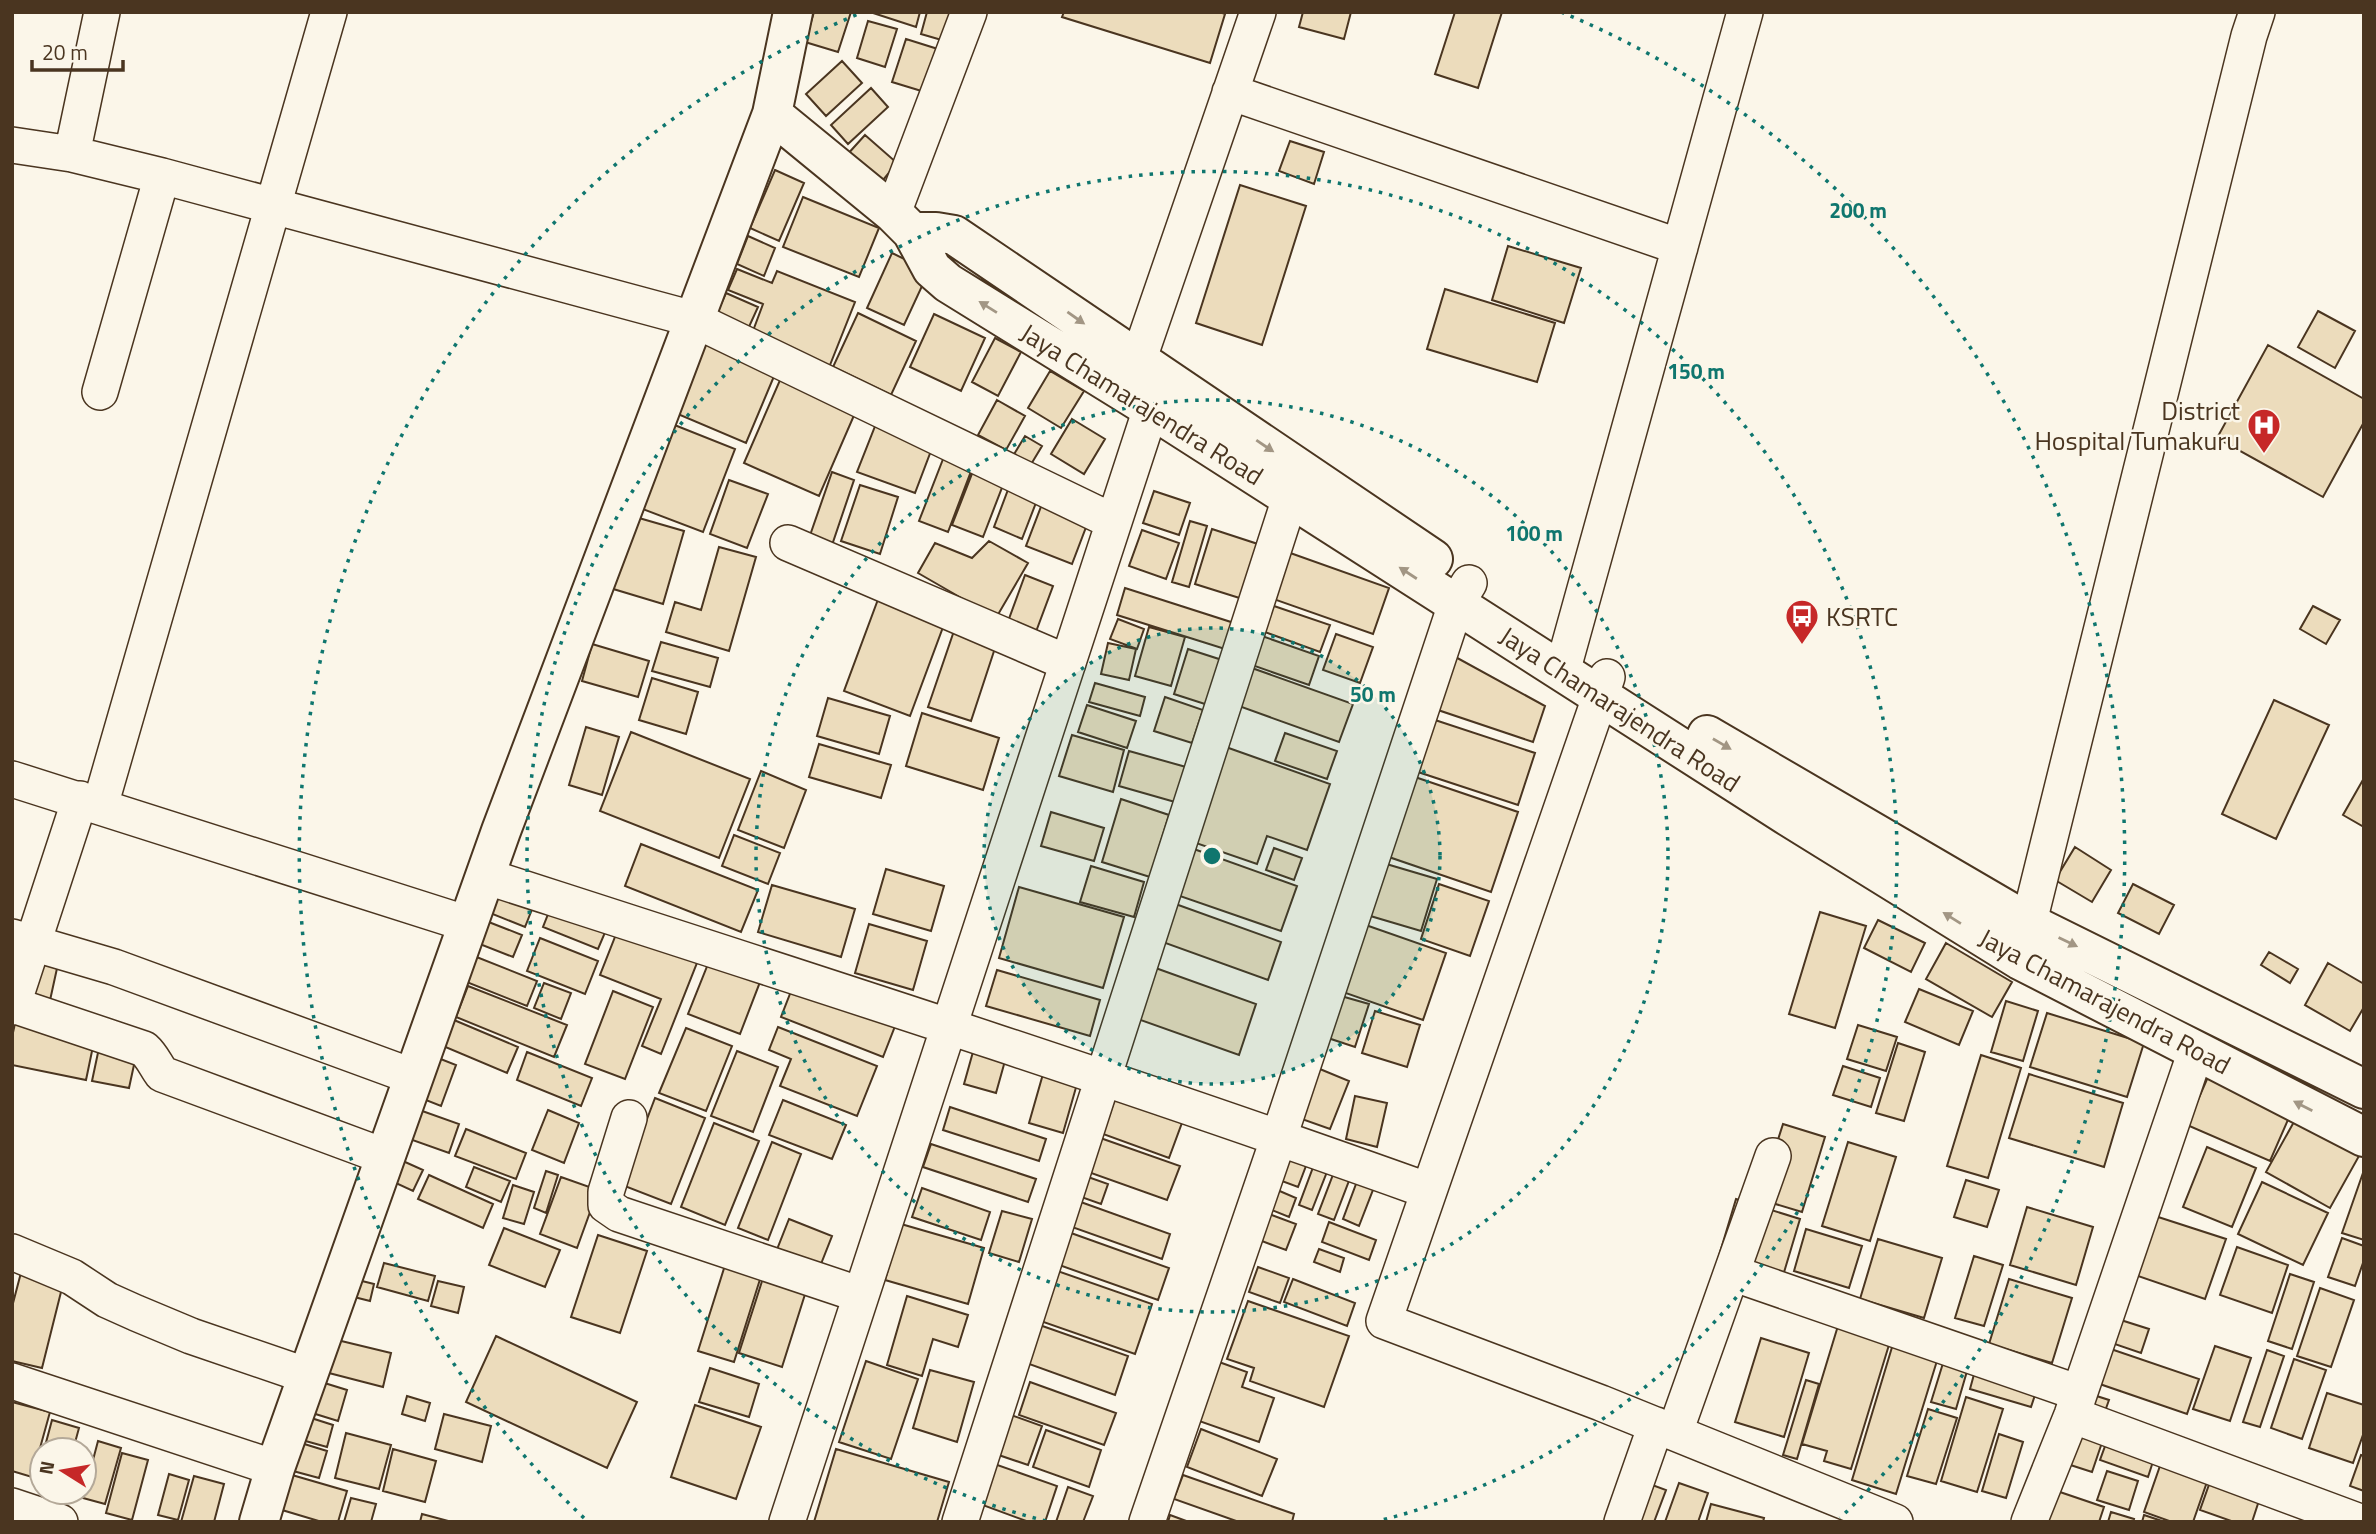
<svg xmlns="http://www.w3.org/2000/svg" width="2376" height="1534" font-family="'Titillium Web',sans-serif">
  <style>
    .building { fill: #ecdcbc; stroke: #4a3520; stroke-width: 2 }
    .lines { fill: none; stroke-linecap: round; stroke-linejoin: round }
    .minor-casing { stroke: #4a3520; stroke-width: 38 }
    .major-casing { stroke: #4a3520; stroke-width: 42 }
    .minor { stroke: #fbf6e9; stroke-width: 35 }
    .major { stroke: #fbf6e9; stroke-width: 38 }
    .oneway { fill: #a29684 }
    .ring { fill: none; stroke: #0f766e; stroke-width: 3.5; stroke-dasharray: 3.5 7 }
    .labels { text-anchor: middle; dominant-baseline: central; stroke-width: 5; stroke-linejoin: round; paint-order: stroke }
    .street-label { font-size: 26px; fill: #4a3520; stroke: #fbf6e9 }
    .poi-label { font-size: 26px; fill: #4a3520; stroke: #fbf6e9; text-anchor: end }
    .centre { fill: #0f766e; stroke: #fbf6e9; stroke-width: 3.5 }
    .ring-label { font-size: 21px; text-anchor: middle; font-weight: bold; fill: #0f766e; stroke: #fbf6e9; stroke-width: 5; stroke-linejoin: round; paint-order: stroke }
  </style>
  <rect width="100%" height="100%" fill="#fbf6e9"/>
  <path class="building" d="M814 12H851L838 52 805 42Z
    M870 12H920L916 27Z
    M927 12H953L945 41 921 34Z
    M1064 12H1220L1225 14 1210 63 1062 17Z
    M1303 12H1351L1344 39 1299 27Z
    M1455 12H1502L1478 88 1435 74Z
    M868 21 897 29 885 67 857 58Z
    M906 39 941 50 928 93 892 82Z
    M842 61 862 83 826 116 806 94Z
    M871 88 888 107 848 144 831 125Z
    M865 135 897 163 879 185 846 156Z
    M1290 141 1324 152 1314 184 1279 171Z
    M775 170 804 183 779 241 750 228Z
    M1240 185 1306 206 1262 345 1196 323Z
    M803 197 879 228 859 277 783 247Z
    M748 236 775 248 764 276 737 264Z
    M1508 246 1581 268 1564 323 1492 300Z
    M892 253 929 271 904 325 867 308Z
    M737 269 772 283 777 271 855 302 828 370 750 339 763 304 728 290Z
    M1445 289 1555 323 1537 382 1427 349Z
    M726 293 758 307 743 340 711 326Z
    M2318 311 2355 331 2335 368 2298 347Z
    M858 313 916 341 891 395 833 367Z
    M934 314 985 338 961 391 910 367Z
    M708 331 780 362 746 443 673 412Z
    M995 338 1021 352 998 396 972 382Z
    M2268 345 2364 399V422L2323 497 2217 438Z
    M787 364 862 397 819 496 744 463Z
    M1050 371 1084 391 1061 428 1028 408Z
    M997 400 1025 416 1006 450 978 435Z
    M883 406 940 427 915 493 857 472Z
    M1072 419 1105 439 1084 474 1051 454Z
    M672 424 735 449 703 532 640 508Z
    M1025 436 1042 446 1027 471 1010 461Z
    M945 454 973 466 948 532 919 521Z
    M977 461 1008 472 983 537 952 525Z
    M1015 471 1044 482 1022 539 994 527Z
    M832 472 854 480 830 551 807 544Z
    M729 480 768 494 747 548 710 534Z
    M1050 483 1096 501 1072 564 1026 546Z
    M860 485 898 497 880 554 841 541Z
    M1154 491 1190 503 1179 535 1143 523Z
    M632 516 684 531 663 604 610 588Z
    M1190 521 1207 526 1189 587 1172 582Z
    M1212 529 1267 547 1249 601 1195 584Z
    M1142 530 1179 543 1166 579 1129 566Z
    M989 541 1028 563 996 618 918 573 935 543 972 558Z
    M719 547 756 557 729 651 666 632 675 602 701 610Z
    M1279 549 1389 588 1373 634 1262 595Z
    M1025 575 1053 586 1034 637 1006 627Z
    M1125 588 1234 623 1225 649 1117 615Z
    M880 594 946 619 910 716 844 691Z
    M1271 605 1330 625 1320 652 1262 631Z
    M2313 606 2340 620 2326 644 2300 629Z
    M1118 619 1144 629 1137 649 1110 639Z
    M956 625 998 639 971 721 928 707Z
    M1149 627 1185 637 1171 686 1135 676Z
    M1336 634 1373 647 1360 683 1323 670Z
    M1259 635 1319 656 1309 685 1249 664Z
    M661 642 718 658 710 687 652 671Z
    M1108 643 1136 649 1129 680 1101 674Z
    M592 644 649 661 638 697 582 681Z
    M1188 649 1222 660 1208 705 1174 694Z
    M1450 654 1545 706 1533 742 1432 708Z
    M1249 667 1353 704 1339 742 1236 705Z
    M652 678 698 692 686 734 639 720Z
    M1095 683 1145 697 1140 716 1089 702Z
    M1165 697 1203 710 1192 743 1154 731Z
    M828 698 890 716 879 754 817 736Z
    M2274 700 2329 725 2276 839 2222 814Z
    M1087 705 1136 721 1127 748 1078 732Z
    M922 713 999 738 983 790 906 766Z
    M1435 720 1535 753 1518 805 1418 772Z
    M586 727 619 737 602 795 569 785Z
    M631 732 750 779 719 858 600 811Z
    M1285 733 1337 751 1327 779 1275 761Z
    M1072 735 1124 750 1113 792 1059 776Z
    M819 744 891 765 881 798 809 777Z
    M1223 746 1330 784 1307 850 1267 836 1257 864 1190 841Z
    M1129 751 1186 767 1175 802 1119 786Z
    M761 771 806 790 784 848 738 830Z
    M1412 776 1518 812 1491 892 1386 856Z
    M2364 778V827L2343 815Z
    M1121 799 1169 815 1150 877 1102 862Z
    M1051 812 1104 828 1094 861 1041 846Z
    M734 835 780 853 768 884 722 866Z
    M641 844 758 890 741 932 625 886Z
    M2075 847 2111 870 2092 902 2055 880Z
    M1191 848 1297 886 1281 931 1174 894Z
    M1274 848 1302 858 1294 880 1266 870Z
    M1383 863 1437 879 1421 931 1367 915Z
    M1091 866 1144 882 1134 917 1080 902Z
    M886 869 944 886 931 931 873 914Z
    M505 875 540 889 525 927 490 913Z
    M1439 884 1489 901 1470 956 1421 939Z
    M2133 884 2174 905 2159 934 2118 913Z
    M772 885 855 909 841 957 758 932Z
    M1019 887 1124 917 1103 988 999 958Z
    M556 894 612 916 598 949 543 927Z
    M1170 902 1281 942 1268 980 1157 940Z
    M626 909 706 940 661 1054 642 1046 661 999 600 975Z
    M1820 912 1866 926 1835 1028 1789 1014Z
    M481 919 522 935 513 957 472 941Z
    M1878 920 1925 943 1911 972 1864 948Z
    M1360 923 1446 953 1423 1020 1337 990Z
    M869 924 927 941 913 990 855 973Z
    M540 938 598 961 585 994 527 971Z
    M1946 943 2012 982 1992 1017 1926 979Z
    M714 949 765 969 740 1034 688 1014Z
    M61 950 49 1005 12 997V967Z
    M2269 952 2298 969 2290 983 2261 965Z
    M469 954 537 981 527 1006 459 979Z
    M2328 963 2364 984V1007L2350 1031 2305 1005Z
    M1150 966 1256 1004 1239 1055 1132 1017Z
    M997 970 1100 1000 1090 1036 986 1006Z
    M795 981 897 1021 883 1057 781 1017Z
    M544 983 571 993 561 1019 534 1008Z
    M468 986 567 1025 554 1057 456 1017Z
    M1919 989 1973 1011 1959 1045 1905 1022Z
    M613 991 653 1007 625 1079 585 1064Z
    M1341 996 1369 1004 1355 1047 1328 1038Z
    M2006 1001 2038 1011 2023 1061 1991 1052Z
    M18 1010 97 1027 86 1080 12 1065V1037Z
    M1375 1011 1420 1025 1407 1067 1362 1053Z
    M2047 1013 2144 1043 2127 1097 2030 1067Z
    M454 1020 518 1047 507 1073 443 1046Z
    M1858 1025 1897 1037 1886 1071 1847 1059Z
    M778 1027 877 1066 857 1116 780 1086 791 1059 769 1050Z
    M686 1028 732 1046 706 1111 659 1093Z
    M103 1029 140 1037 129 1088 92 1081Z
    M978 1034 1010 1043 996 1093 964 1084Z
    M1898 1043 1925 1052 1904 1121 1876 1113Z
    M737 1051 778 1067 753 1132 711 1116Z
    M527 1052 592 1078 581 1106 517 1080Z
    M428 1054 456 1065 441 1106 413 1095Z
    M1981 1055 2021 1068 1988 1178 1947 1166Z
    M1843 1066 1880 1078 1871 1107 1833 1095Z
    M1315 1067 1349 1081 1330 1129 1296 1117Z
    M2211 1070 2294 1106 2270 1161 2187 1125Z
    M1043 1074 1077 1084 1063 1133 1029 1123Z
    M2029 1074 2123 1103 2104 1167 2009 1138Z
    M1116 1096 1183 1120 1169 1158 1103 1134Z
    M1355 1096 1387 1103 1377 1147 1346 1139Z
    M655 1098 705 1118 671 1204 622 1185Z
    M783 1100 846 1125 832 1159 769 1135Z
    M411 1107 459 1124 449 1153 401 1136Z
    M950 1107 1046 1139 1039 1161 943 1130Z
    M548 1110 579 1123 564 1163 532 1150Z
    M2295 1120 2359 1156 2330 1208 2266 1172Z
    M714 1123 759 1141 725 1225 681 1207Z
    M1783 1124 1825 1137 1802 1212 1759 1199Z
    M466 1129 526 1153 516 1179 455 1156Z
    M1089 1134 1180 1166 1167 1200 1077 1168Z
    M772 1142 801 1154 768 1240 738 1228Z
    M1848 1142 1896 1157 1870 1241 1822 1226Z
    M1293 1143 1312 1150 1298 1187 1279 1180Z
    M931 1144 1036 1179 1028 1202 923 1167Z
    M2207 1147 2256 1168 2232 1227 2183 1207Z
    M1318 1154 1332 1159 1312 1210 1299 1205Z
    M394 1157 423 1170 413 1191 385 1178Z
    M1339 1159 1355 1165 1334 1220 1318 1214Z
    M474 1167 510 1181 501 1202 466 1187Z
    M2364 1170V1240L2342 1233Z
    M2364 1170V1240L2342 1233Z
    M546 1171 558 1175 546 1213 534 1208Z
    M1074 1172 1108 1184 1101 1204 1067 1192Z
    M429 1175 493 1204 483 1228 418 1199Z
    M1359 1176 1376 1182 1359 1226 1343 1219Z
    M561 1177 598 1190 577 1248 540 1234Z
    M1966 1180 1999 1190 1987 1227 1954 1217Z
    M2262 1182 2328 1213 2303 1265 2238 1234Z
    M513 1185 534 1192 524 1224 503 1218Z
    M922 1188 990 1212 981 1240 912 1217Z
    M1275 1189 1296 1198 1289 1217 1267 1208Z
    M1064 1196 1170 1234 1162 1259 1055 1221Z
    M1736 1199 1800 1219 1782 1279 1718 1259Z
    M2027 1207 2093 1227 2076 1285 2010 1265Z
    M1002 1211 1032 1219 1019 1262 989 1253Z
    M1269 1214 1296 1224 1286 1250 1259 1240Z
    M2152 1215 2226 1239 2205 1299 2132 1274Z
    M789 1219 832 1236 819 1269 776 1252Z
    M1329 1222 1376 1240 1369 1260 1322 1242Z
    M901 1224 984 1248 968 1304 885 1280Z
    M504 1228 560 1250 545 1287 489 1265Z
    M1057 1228 1169 1268 1158 1300 1045 1260Z
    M1806 1229 1862 1246 1849 1288 1794 1271Z
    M598 1235 647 1251 620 1333 571 1317Z
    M2342 1238 2364 1246V1260L2355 1286 2328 1277Z
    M1878 1239 1942 1258 1924 1318 1860 1299Z
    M2237 1247 2288 1265 2272 1313 2220 1295Z
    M1319 1249 1344 1258 1340 1272 1314 1262Z
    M1974 1256 2003 1265 1984 1326 1955 1318Z
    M726 1262 762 1273 734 1362 698 1351Z
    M384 1263 435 1276 428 1301 377 1287Z
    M23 1265 65 1276 42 1368 12 1361V1307Z
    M1046 1267 1152 1304 1135 1354 1029 1317Z
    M1258 1267 1289 1278 1280 1303 1249 1292Z
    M2290 1274 2314 1282 2292 1349 2268 1341Z
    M764 1275 807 1288 782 1367 739 1353Z
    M354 1279 374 1284 370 1301 350 1296Z
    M1293 1279 1355 1303 1347 1326 1284 1302Z
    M2009 1279 2072 1298 2052 1363 1989 1344Z
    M438 1281 464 1287 458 1313 431 1306Z
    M2320 1288 2354 1300 2331 1367 2297 1356Z
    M907 1296 968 1315 958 1347 933 1339 922 1376 887 1365Z
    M1248 1301 1349 1336 1324 1407 1250 1381 1254 1368 1227 1359Z
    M1844 1306 1896 1322 1851 1469 1824 1461 1827 1451 1802 1444Z
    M2105 1315 2149 1329 2141 1353 2097 1338Z
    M1031 1322 1128 1356 1115 1395 1018 1360Z
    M1899 1324 1944 1338 1896 1494 1852 1480Z
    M496 1336 637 1402 607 1468 466 1402Z
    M1761 1338 1809 1353 1784 1437 1735 1422Z
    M333 1339 391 1353 383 1387 325 1372Z
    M2102 1346 2199 1379 2187 1414 2091 1381Z
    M2215 1346 2251 1358 2230 1421 2193 1409Z
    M1948 1347 1972 1354 1956 1409 1931 1402Z
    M2267 1350 2284 1356 2260 1427 2243 1422Z
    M2294 1359 2326 1370 2302 1439 2271 1428Z
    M866 1361 918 1379 891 1459 839 1442Z
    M1219 1362 1247 1372 1242 1387 1274 1398 1259 1442 1199 1421Z
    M1976 1367 2038 1386 2031 1407 1970 1389Z
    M710 1368 759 1384 749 1417 699 1402Z
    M930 1370 974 1382 957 1442 913 1428Z
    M1806 1380 1819 1384 1797 1459 1783 1455Z
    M318 1381 347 1390 338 1421 309 1412Z
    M1030 1382 1116 1413 1104 1445 1019 1415Z
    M2084 1392 2109 1400 2104 1414 2079 1406Z
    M2327 1393 2364 1405V1432L2353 1463 2309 1448Z
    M407 1396 430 1403 425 1421 402 1414Z
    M1966 1397 2003 1409 1977 1492 1941 1481Z
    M12 1402 50 1412 32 1477 12 1471Z
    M695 1405 761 1427 736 1499 671 1477Z
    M2073 1407 2110 1419 2092 1472 2055 1460Z
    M1928 1409 1957 1418 1936 1484 1907 1476Z
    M997 1410 1042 1426 1028 1465 984 1450Z
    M444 1414 491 1426 482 1462 435 1449Z
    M308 1417 333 1425 327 1447 302 1440Z
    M52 1420 79 1428 73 1450H44Z
    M2112 1427 2159 1443 2148 1477 2100 1460Z
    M1201 1429 1277 1459 1262 1496 1187 1467Z
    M1046 1430 1101 1450 1089 1487 1033 1467Z
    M346 1433 391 1445 379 1489 335 1478Z
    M1999 1434 2023 1442 2006 1498 1982 1491Z
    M98 1441 121 1448 105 1504 83 1498Z
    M301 1443 327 1451 319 1478 293 1471Z
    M393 1449 436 1461 425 1502 383 1491Z
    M836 1449 949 1482 937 1522H814Z
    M122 1453 148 1460 132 1520 106 1513Z
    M2361 1455 2364 1456V1491L2350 1486Z
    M42 1458V1486L35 1484Z
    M983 1460 1057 1486 1045 1522H1029L969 1500Z
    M2161 1463 2208 1479 2193 1522H2172L2144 1512Z
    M2216 1465 2265 1482 2252 1522H2234L2200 1510Z
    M2107 1471 2138 1481 2129 1510 2097 1500Z
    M169 1474 189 1480 178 1520 158 1515Z
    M292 1475 347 1491 338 1522H322L282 1510Z
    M1183 1475 1294 1514 1292 1522H1239L1174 1499Z
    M194 1476 224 1484 214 1522H181Z
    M1636 1479 1666 1490 1654 1522H1621Z
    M1679 1483 1708 1493 1698 1522H1665Z
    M1068 1487 1093 1496 1083 1522H1056Z
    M2054 1490 2104 1507 2099 1522H2044Z
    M351 1498 376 1504 371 1522H344Z
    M1711 1504 1764 1518 1763 1522H1706Z
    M2111 1512 2134 1519 2133 1522H2108Z
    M422 1514 452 1522H420Z
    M1170 1515 1189 1522H1168Z
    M2144 1515 2165 1522H2142Z"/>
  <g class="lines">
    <defs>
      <path id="minor" d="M1230 92 1680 247
        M12 145 72 154 162 176 693 319 1114 522
        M72 154 102 12
        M893 213 969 12
        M1138 361 1258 12
        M100 392 162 176
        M788 543 1068 663
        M1562 672 1745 12
        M1607 677 1384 1321 1601 1403 1895 1522
        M12 779 468 924
        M100 806 329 12
        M485 876C801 978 1117 1079 1429 1191
        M12 937 114 967 414 1077
        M2022 950 2249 36 2257 12
        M13 1005 144 1049C153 1057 155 1065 162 1074L386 1157
        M12 1007 80 799
        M629 1118 606 1192V1205L619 1214 861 1295
        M12 1252 72 1277 107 1300 136 1313 191 1336 308 1376
        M1732 1273 2079 1393
        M12 1381 275 1468
        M2072 1415 2360 1522
        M1675 1432 1773 1156
        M12 1506 60 1522
        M787 1522 1160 381
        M960 1522 1290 498
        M1147 1522 1279 1137 1456 604 1469 583
        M1622 1522 1656 1425
        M2029 1522 2072 1415 2196 1051"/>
      <path id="major" d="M772 114 893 213 912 232 932 269 948 283 1150 408 1786 815 2020 960 2364 1137
        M912 232H936L954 235 1433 559
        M1707 735 2029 923 2364 1089
        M259 1522 275 1468 501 831 772 114 793 12"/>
    </defs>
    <use href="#minor" class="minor-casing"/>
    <use href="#major" class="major-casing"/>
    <use href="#minor" class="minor"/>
    <use href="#major" class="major"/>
  </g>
  <defs><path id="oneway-solid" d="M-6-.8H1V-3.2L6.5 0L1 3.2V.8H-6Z" transform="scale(1.75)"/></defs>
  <g class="oneway">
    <use href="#oneway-solid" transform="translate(988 307) rotate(-148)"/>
    <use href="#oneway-solid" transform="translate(1076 318) rotate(35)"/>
    <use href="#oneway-solid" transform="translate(1265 446) rotate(34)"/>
    <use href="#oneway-solid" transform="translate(1408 573) rotate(-147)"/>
    <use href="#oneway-solid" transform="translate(1722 744) rotate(30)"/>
    <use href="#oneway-solid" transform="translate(1952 918) rotate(-148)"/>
    <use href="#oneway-solid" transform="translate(2068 942) rotate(26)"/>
    <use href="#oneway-solid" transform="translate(2303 1106) rotate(-153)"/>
  </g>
  <circle cx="1212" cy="856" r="228" fill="#0f766e" fill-opacity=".12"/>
  <g class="ring">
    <circle cx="1212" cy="856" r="228"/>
    <circle cx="1212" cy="856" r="456"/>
    <path d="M1046 1521A685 685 0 1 1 1378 1521"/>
    <path d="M584 1518A913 913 0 0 1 863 12M1561 12A913 913 0 0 1 1840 1518"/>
  </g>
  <defs>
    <symbol id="hospital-pin" viewBox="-11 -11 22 30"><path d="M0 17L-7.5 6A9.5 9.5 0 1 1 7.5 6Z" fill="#c62828" stroke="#fbf6e9"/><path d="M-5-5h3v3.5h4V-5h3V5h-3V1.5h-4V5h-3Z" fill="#fff"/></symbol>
    <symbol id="bus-pin" viewBox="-11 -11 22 30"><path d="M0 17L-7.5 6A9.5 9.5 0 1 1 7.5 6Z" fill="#c62828" stroke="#fbf6e9"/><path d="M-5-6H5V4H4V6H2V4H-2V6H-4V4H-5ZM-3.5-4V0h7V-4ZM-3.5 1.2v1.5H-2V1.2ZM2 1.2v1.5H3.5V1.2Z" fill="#fff"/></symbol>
  </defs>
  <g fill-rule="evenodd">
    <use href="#hospital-pin" x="2245" y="406" width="38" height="52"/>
    <use href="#bus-pin" x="1783" y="597" width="38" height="52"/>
  </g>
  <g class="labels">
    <g class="street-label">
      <text transform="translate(1142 404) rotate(32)">Jaya Chamarajendra Road</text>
      <text transform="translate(1620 709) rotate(33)">Jaya Chamarajendra Road</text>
      <text transform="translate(2105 1001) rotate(28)">Jaya Chamarajendra Road</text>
    </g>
    <g class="poi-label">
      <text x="2240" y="410">District<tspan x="2240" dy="30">Hospital Tumakuru</tspan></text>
      <text x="1826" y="616" text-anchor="start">KSRTC</text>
    </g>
  </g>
  <circle cx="1212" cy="856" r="10" class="centre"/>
  <g class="ring-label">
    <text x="1858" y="218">200 m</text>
    <text x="1696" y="379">150 m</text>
    <text x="1534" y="541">100 m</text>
    <text x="1373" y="702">50 m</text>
  </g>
  <rect width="2376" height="1534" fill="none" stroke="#4a3520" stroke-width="28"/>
  <g transform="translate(63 1471) rotate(281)"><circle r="33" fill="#fbf6e9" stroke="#b4a999" stroke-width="2"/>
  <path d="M0-5L12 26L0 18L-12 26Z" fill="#c62828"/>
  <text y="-10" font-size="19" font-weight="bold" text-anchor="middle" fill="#4a3520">N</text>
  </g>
  <path d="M32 60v10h91v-10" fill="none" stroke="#4a3520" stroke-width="3.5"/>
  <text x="42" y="60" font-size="21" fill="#4a3520" stroke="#fbf6e9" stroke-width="5" paint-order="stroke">20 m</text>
</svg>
